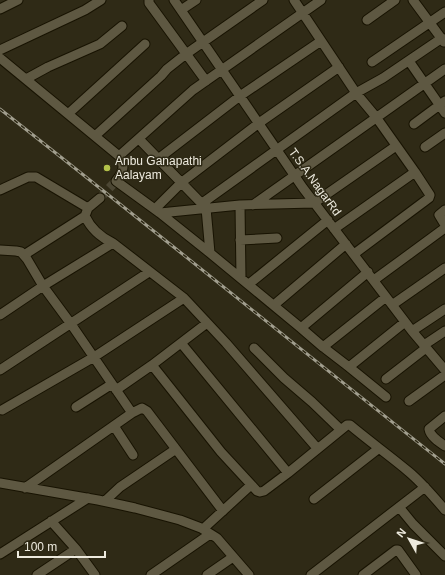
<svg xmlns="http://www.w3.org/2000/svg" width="445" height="575" font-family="Arial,sans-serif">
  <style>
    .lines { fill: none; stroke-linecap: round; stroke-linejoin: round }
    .minor-tunnel { stroke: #4c4734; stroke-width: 9; stroke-dasharray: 9 4.5; stroke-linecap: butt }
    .minor-casing { stroke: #181302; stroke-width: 11 }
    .minor { stroke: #5e5842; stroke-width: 9 }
    .rail-casing { stroke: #a19e8e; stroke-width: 3 }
    .rail { stroke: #2f2a16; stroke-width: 1.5; stroke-dasharray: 4.5; stroke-linecap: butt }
    .poi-dot { fill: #b4c24a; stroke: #2f2a16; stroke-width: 1.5 }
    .labels { text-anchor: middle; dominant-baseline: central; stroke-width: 3; stroke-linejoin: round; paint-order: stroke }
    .poi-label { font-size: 12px; fill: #edeade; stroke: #2f2a16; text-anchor: start }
    .street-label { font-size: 12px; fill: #edeade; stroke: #2f2a16 }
  </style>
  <rect width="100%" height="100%" fill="#2f2a16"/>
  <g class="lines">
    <path class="minor-tunnel" d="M100 198 116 181"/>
    <defs>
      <path id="minor" d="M149 0V3L206 81
        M174 0 303 188 412 331 445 370
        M294 0 356 93 376 117 415 172 334 229
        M413 0 444 42
        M0 9 18 0
        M181 10 196 0
        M367 20 395 0
        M0 50 85 10 101 0
        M0 58 119 156 193 90 321 0
        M409 61 445 113
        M372 62 445 12
        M26 79 48 67 100 44 122 26
        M68 114 145 44
        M414 124 445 101
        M95 136 161 76 167 69 186 54 263 0
        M139 139 206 208 210 253
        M425 147 445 133
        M119 156C126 166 123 172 116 181L160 213 210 253 301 328 368 272
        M158 159 240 96 321 41
        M0 190 28 177H36L88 208
        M100 198 88 208 85 216C91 229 100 237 113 243
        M201 204 356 93 383 78 442 38
        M240 205 241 278
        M253 205 445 69
        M155 209 182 182 259 123 339 67
        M445 210 439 215 445 225
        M160 213 240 205 314 203 396 146
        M240 240 277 238
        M0 250 16 251 21 252 27 259 43 286 71 324 132 413
        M354 254 429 198 430 195 415 172
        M24 255 85 216
        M374 280 445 228
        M249 284 328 220
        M274 305 346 244
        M392 305 445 268
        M0 315 43 286 113 243 184 298 226 343 317 448
        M301 328 323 347 386 297
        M412 331 445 309
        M181 343 288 473
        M424 345 445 331
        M323 347 349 367 405 322
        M254 348 284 378 312 402 340 429
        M152 365 221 452 257 491 260 492 264 491 288 473 347 425H350C369 441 390 456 409 472 422 483 434 497 445 510
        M349 367 386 397
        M0 370 149 272
        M386 379 426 348
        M116 390 152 365 207 323
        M409 401 445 375
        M76 407 112 384
        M2 410 94 357 184 298
        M445 416 429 429C430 436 439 442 445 446
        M114 426 133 455
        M0 483 98 500 135 508 180 520 201 528 217 538 249 575
        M25 488 132 413 142 408 147 411 223 511
        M314 499 378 449
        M105 501 120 487 176 449
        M399 507 413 524 445 556
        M51 521 76 549 95 575
        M203 529 251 485
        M0 554 88 498
        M37 575 76 549
        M151 575 210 534
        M207 575 233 557
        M311 575 425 487
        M363 575 396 550H398L416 575"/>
    </defs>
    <use href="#minor" class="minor-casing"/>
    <use href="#minor" class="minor"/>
    <defs>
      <path id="rail" d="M0 109C149 226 296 346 445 464"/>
    </defs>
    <use href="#rail" class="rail-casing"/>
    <use href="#rail" class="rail"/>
  </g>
  <circle class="poi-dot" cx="107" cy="168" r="4"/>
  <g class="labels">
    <g class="poi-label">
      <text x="115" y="161">Anbu Ganapathi<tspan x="115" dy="14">Aalayam</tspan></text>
    </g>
    <g class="street-label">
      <text transform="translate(315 182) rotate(54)">T.S.A.NagarRd</text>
    </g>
  </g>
  <g transform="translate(409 539) rotate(309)" stroke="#2f2a16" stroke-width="3" paint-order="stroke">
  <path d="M0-3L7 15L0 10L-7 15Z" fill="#edeade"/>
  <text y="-6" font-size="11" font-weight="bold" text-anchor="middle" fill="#edeade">N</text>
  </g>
  <path d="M18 551v6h87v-6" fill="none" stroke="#edeade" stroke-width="2"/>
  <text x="24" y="551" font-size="12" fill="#edeade" stroke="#2f2a16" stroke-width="3" paint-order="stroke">100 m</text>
</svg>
